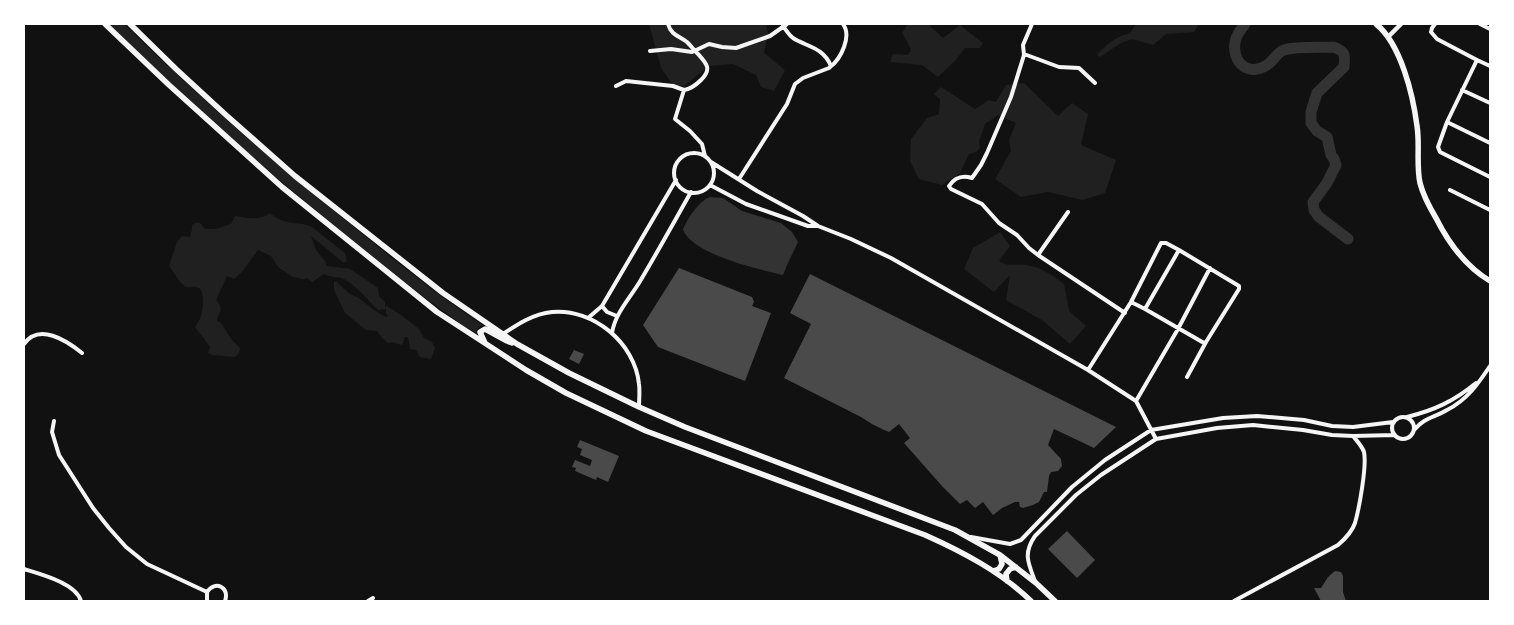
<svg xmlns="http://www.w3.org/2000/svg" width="1514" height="625" font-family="'Space Grotesk',sans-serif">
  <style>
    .green { fill: #202020 }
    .water { fill: #333 }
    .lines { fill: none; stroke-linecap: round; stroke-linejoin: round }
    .river { stroke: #333; stroke-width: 11 }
    .building { fill: #4a4a4a }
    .minor { stroke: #f5f5f5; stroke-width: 4 }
    .tertiary { stroke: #f5f5f5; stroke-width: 4.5 }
    .primary { stroke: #f5f5f5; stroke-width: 5.5 }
  </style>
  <rect width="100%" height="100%" fill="#111"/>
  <path class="green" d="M109 24H124C191 90 262 152 334 211 382 250 430 290 482 325L476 330 478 334 461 324 404 282 284 184 162 77Z
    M649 24H766L768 34 764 53 785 70 774 91 761 87 756 75 733 64 709 66 684 86 673 85 661 68Z
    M908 24H930L929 25 943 38 960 25 983 43 980 48H965L955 61 938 77 922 65 890 62 893 54 908 55 911 49 902 33Z
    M1136 24H1199L1194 32 1166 34 1153 45 1132 39 1121 43 1100 57 1097 55C1107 44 1115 37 1130 33Z
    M1024 83 1058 116 1072 103 1088 114 1081 145 1116 160 1105 193 1083 200 1048 192 1021 197 995 179 1011 151 1009 140 1016 123 998 115 985 124 979 142 980 148 976 152 969 154 960 173 942 185 919 179 910 161 911 139 927 118 939 114 940 99 934 94 941 87 975 109 989 100 996 102 1006 85Z
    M270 213C286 227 296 220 312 227L345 253 347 261 344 263 311 236 316 250 325 261 327 266 350 269 378 288 379 296 385 302V307L387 306 401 315 419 329 424 338 432 342 435 348 431 359 420 357 416 350 410 349 408 337H405L402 345 392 342 388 343 382 338 377 331 366 330 345 313 334 290V282L336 281C340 285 345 290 350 294 354 296 358 297 361 300 370 306 378 315 388 317L386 313V309L378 310C367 299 358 287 344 279 337 276 332 278 324 274L312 282 307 278 303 279 293 277 278 267 271 256 258 250 241 273 234 279 227 276 216 300C225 311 219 309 217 321L221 323 231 339 240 348 239 353 235 357 212 355 208 353 210 347 195 327C197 323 200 320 201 316 203 309 205 293 199 288 195 286 190 287 186 287L181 283 169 266 177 242 182 236 190 237 192 229V225L195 223H200L205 229H216L231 224 235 216C247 218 260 221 270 213Z
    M1000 232 1010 246 999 261C1011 268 1014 263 1026 265 1041 267 1052 275 1064 284L1069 311 1086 326 1070 344 1042 320 1006 300 1010 275 994 292 964 269 973 248Z"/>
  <path class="water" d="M710 197 723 198 742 211 781 223 792 232 798 242 788 263 783 275C758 269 694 255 683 230 687 219 699 201 710 197Z"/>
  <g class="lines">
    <path class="river" d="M1245 24C1237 34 1232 42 1236 56 1241 70 1255 73 1267 65 1274 61 1277 52 1284 50 1298 46 1319 48 1334 47 1346 52 1345 55 1344 67L1317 93 1311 112V123L1317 131 1327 137 1331 155 1334 159 1336 165 1327 183 1313 202 1314 210 1319 217 1348 239"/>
  </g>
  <path class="building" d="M679 268 752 297 754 302 752 306 771 313 745 381 658 347 643 325Z
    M810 274 1116 427 1094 448 1054 429 1048 445 1061 459 1062 466 1058 471 1051 472 1049 476 1047 492H1044L1039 502 1033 505 1023 508 1020 507 1019 502H1015L1002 508 993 515 983 502 975 508 967 500 960 504 942 486 904 443 910 438 899 424 889 432 884 430 872 424 861 417 784 378 811 324 790 313Z
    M574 350 584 354 579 364 569 359Z
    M580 440 619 456 608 482 597 477 596 480 575 471 576 468 572 467 575 460 590 466 592 460 580 455 582 449 577 447Z
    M1067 531 1095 560 1077 578 1048 549Z
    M1335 571 1341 572 1343 576V592L1346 601H1321L1314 588H1321L1328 577Z"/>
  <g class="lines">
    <path class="minor" d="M668 24C671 35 679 36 687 42 691 46 694 50 698 54 707 64 712 69 701 80 696 85 691 89 684 90L675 119 690 131 702 144 705 156
      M1032 24 1023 45 1024 55 1011 97 987 153 981 165 972 178C962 175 955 177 949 186L951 189 982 204 999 223 1017 235 1029 248 1038 255 1125 313
      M1435 24 1432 28 1431 32 1437 39 1477 60 1447 122 1438 147 1440 152 1490 177
      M1480 24 1490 29
      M650 51 671 49 692 52 709 44 722 47 736 48 770 36 787 24
      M1024 54 1059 67 1079 68 1095 83
      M1477 60 1490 66
      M830 67C841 59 852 36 843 24
      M616 86 626 81 673 86 684 90
      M1462 90 1490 103
      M1447 122 1490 143
      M674 173a20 20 0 1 1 40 0a20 20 0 1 1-40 0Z
      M711 162 757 191 803 216 818 226 851 239 891 258 1088 370 1136 401 1156 439
      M739 179 787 104 795 84 803 78 829 68 831 66C823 47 807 47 793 38 789 35 786 30 783 26
      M710 185 746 204 808 226H818
      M1450 190 1490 210
      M1179 250 1239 286V289L1206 342 1204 343 1145 309Z
      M1038 255 1068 212
      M1131 302 1145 309
      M602 306 607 312 617 316
      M588 318 602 306 676 180
      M612 333C615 314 629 299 639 283 657 253 674 222 691 192
      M503 334C518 324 533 314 552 312 593 308 635 343 639 384 640 392 639 400 639 407
      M24 344C39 323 66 340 82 353
      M1088 370 1131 302 1161 243H1166L1179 250
      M1187 377 1206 342
      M1136 401 1178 329 1210 268
      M1392 428a11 11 0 1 1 22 0a11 11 0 1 1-22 0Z
      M1407 417C1435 410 1454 401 1476 383
      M54 421 52 432 59 455 93 508 109 528 126 547 147 564 207 592
      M1414 430C1425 417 1434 418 1447 410 1467 400 1478 384 1490 366
      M971 537 1010 544 1021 540 1072 487 1105 460 1151 430 1223 418 1257 416 1304 420 1332 426 1353 427 1393 422
      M24 569C40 574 76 583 81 601
      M1035 581C1028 563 1023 553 1035 536L1076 495 1101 475 1156 439 1217 428 1253 425 1303 430 1332 435 1353 436 1395 435
      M207 601V592C215 580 230 587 225 601
      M368 601 373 598
      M1234 601 1338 545C1345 539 1352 532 1355 523 1359 509 1367 466 1364 452 1362 446 1357 441 1353 436"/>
    <path class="tertiary" d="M1388 37 1401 24"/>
    <path class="primary" d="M105 24 169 85 282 187 437 312 526 370 566 393 646 431 925 535C963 552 1001 572 1031 601
      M130 24 176 69 226 115 295 176 443 293 517 344 569 373 639 407 685 427 955 530 1000 555 1036 583 1055 601
      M1376 24C1401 44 1413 95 1417 126 1420 144 1416 165 1420 183 1423 195 1430 208 1436 218 1449 244 1465 266 1490 281
      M485 343 480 332 485 329 507 341 512 343
      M993 571 999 569 1002 564 1000 555
      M1007 581 1006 574 1010 569 1016 567"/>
  </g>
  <rect width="1514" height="625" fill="none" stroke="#ffffff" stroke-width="50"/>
</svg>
